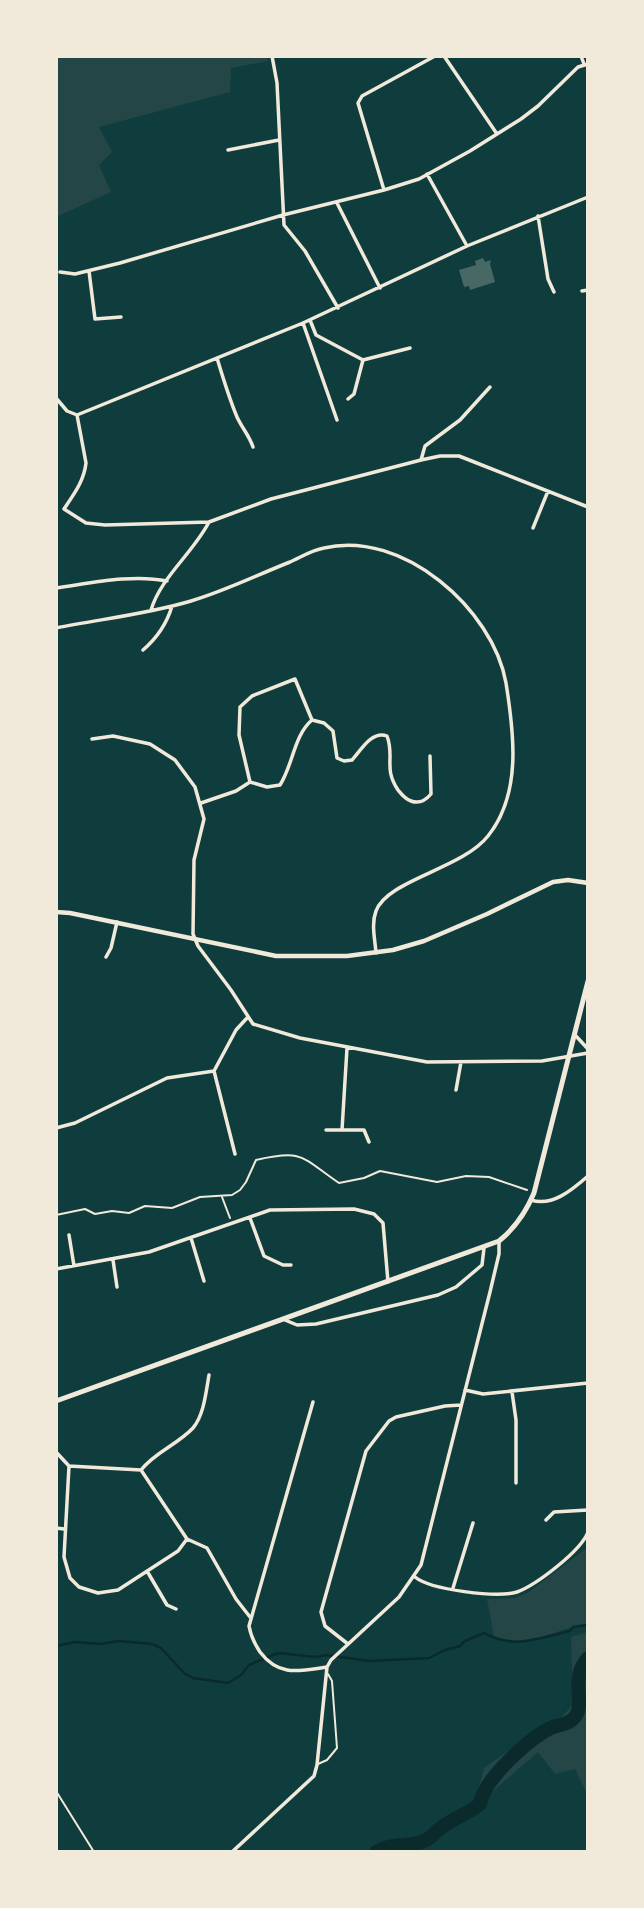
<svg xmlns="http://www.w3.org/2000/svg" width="644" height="1908" font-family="'PT Sans',sans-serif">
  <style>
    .green { fill: #244646 }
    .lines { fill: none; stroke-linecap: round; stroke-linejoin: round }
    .stream { stroke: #0a2a2b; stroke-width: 2.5 }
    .river { stroke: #0a2a2b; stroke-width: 14 }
    .building { fill: #486865 }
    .path { stroke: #f1e9da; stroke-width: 2 }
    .service { stroke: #f1e9da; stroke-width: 2 }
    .minor { stroke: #f1e9da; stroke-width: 3.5 }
    .tertiary { stroke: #f1e9da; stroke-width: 4.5 }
    .primary { stroke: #f1e9da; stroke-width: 5 }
  </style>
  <rect width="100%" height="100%" fill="#0f3d3e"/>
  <path class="green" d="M56 56H266L268 61 231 68 230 92 99 127 112 152 99 165 111 192 56 217Z
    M588 1547V1623C553 1630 531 1649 494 1636L487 1599 515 1598 529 1592Z
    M588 1632V1796L575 1769 555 1774 538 1752 493 1791 479 1787 484 1768 536 1731 563 1716 573 1704 571 1637Z"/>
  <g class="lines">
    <path class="stream" d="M56 1646 75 1642 100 1644 119 1641 152 1644 161 1648 185 1674 193 1678 228 1683 241 1675 249 1665 278 1653 316 1657 326 1655 369 1661 429 1658 445 1650 460 1646 465 1641 484 1633C515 1650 538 1638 570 1631L573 1627 588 1625"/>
    <path class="river" d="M376 1852C391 1842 408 1848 424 1841 430 1839 433 1835 437 1831 450 1819 467 1815 480 1804 483 1780 531 1736 553 1727 560 1724 567 1725 573 1719 588 1706 568 1679 588 1658"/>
  </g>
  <path class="building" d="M483 258 485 262 491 260 490 264 495 282 470 290 469 286 464 287 459 270 476 265 475 261Z"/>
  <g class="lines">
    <path class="path" d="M222 1197 230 1218
      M56 1215 85 1209 95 1214 112 1211 129 1213 145 1206 172 1208 200 1197 232 1195 240 1190 246 1182 256 1160C304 1149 301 1157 339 1183L364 1178 380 1171 437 1182 466 1176 489 1177 527 1190
      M56 1791 94 1852"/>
    <path class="service" d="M318 1764 327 1760 337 1748 332 1681 328 1674"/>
    <path class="minor" d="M272 56 277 83 284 225 305 251 338 308
      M444 56 497 134
      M581 56 584 64
      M228 150 279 140
      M427 174 467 246
      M384 190 358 103 362 96 435 56
      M337 203 380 288
      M538 216 548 279 554 292
      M89 271 95 319 121 317
      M60 272 75 274 120 263 283 215 384 190 419 179 470 151 521 119 538 106 578 67 588 64
      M582 291 588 290
      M310 320 316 335 363 360 410 348
      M303 323 337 420
      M217 358C223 378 229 398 237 417 242 428 249 435 253 447
      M56 398 67 411 77 415
      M348 399 354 394 363 360
      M77 415 303 323 467 246 588 197
      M77 415 86 463C84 481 74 494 64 509L86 523 105 525 209 522
      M421 460 425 446 460 420 490 387
      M533 528 548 491
      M56 588C92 583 132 574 167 581
      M151 610C161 577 193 553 209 522L271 499 421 460 440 456H459L588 507
      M56 628C101 619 148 614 191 601 225 591 257 575 290 562 301 557 312 550 324 548 402 529 493 609 506 683 514 733 522 794 488 836 462 869 387 880 376 911 371 924 375 939 376 953
      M143 650C157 638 167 623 172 606
      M92 739 113 736 150 744 175 760 195 787 204 819 194 860 193 934 198 946 231 990 253 1024 300 1038 427 1062 542 1061 588 1053
      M250 782 239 735 240 707 252 696 295 679 312 720
      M201 803 236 791 250 782 267 787 280 785C293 765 294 735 312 720L324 723 333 731 337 758 344 761 352 760C361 750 372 730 387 736 395 757 383 768 398 790 402 795 405 799 411 801 419 804 426 800 431 794L430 756
      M106 957 111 948 117 922
      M575 1035 588 1049
      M214 1071 235 1154
      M456 1090 461 1062
      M56 1128 75 1123 167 1078 214 1071 236 1030 247 1018
      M326 1130H364L369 1142
      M342 1130 347 1048
      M531 1200C552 1207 572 1190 588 1176
      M250 1218 264 1256 283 1265H291
      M69 1235 74 1266
      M191 1238 204 1281
      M113 1260 117 1287
      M56 1269 149 1252 270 1210 354 1209 374 1214 383 1223 388 1282
      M285 1320 297 1325 316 1324 438 1295 456 1287 482 1265 484 1248
      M465 1390 483 1394 588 1383
      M512 1392 516 1420V1483
      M313 1402 249 1626C251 1637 254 1643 260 1652 279 1677 299 1671 327 1667
      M56 1452 69 1466 141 1470 187 1539 207 1548 236 1599 250 1617
      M69 1466 64 1557 70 1578 79 1587 98 1593 118 1590 178 1551 187 1539
      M141 1470C155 1452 177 1445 193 1428 204 1415 206 1392 209 1375
      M546 1520 554 1512 588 1510
      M56 1528 64 1529
      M147 1571 167 1605 176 1609
      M415 1577C431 1590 497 1598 517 1592 536 1585 581 1551 588 1532
      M453 1588 473 1523
      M348 1644 325 1626 321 1612 366 1451 389 1421 396 1417 445 1406 461 1405
      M232 1852 314 1776 317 1765 327 1667 331 1660 399 1597 421 1565 490 1292 499 1254V1241"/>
    <path class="tertiary" d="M56 912 70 913 276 956H347L393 950 424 941 487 914 553 882 568 880 588 883"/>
    <path class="primary" d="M56 1401 499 1241C514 1229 526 1212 534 1193L588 981"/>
  </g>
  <rect width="644" height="1908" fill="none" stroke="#f1e9da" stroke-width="116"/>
</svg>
